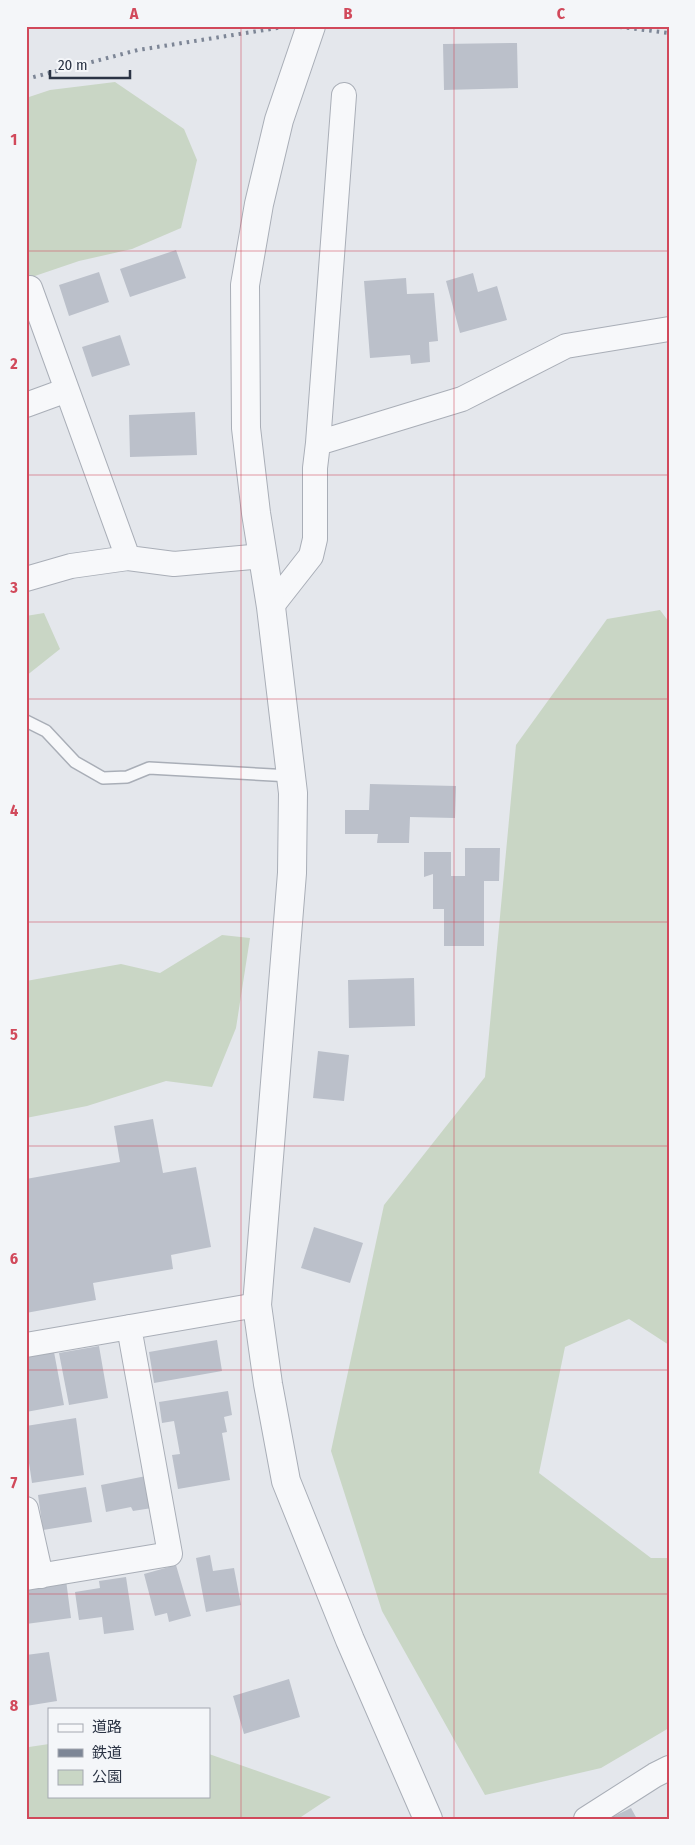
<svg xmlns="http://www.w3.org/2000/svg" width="695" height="1845" font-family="'Fira Sans Condensed','Noto Sans JP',sans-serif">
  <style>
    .green { fill: #c9d6c5 }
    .building { fill: #bbc0ca }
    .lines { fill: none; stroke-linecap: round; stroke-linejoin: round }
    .service-casing { stroke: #a9aeb7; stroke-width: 14 }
    .minor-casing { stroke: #a9aeb7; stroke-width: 26 }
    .tertiary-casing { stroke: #a9aeb7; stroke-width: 30 }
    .service { stroke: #f7f8fa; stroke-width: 11 }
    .minor { stroke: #f7f8fa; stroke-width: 24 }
    .tertiary { stroke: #f7f8fa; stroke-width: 28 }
    .rail { stroke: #7d8696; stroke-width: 4; stroke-dasharray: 2.5 5; stroke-linecap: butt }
    .grid { fill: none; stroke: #d1495b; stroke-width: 1; stroke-opacity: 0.55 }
    .neatline { fill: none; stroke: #d1495b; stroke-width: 2 }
    .grid-label { font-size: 16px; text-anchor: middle; font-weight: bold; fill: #d1495b }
  </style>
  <rect width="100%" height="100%" fill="#e4e7ec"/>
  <path class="green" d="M115 82 184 129 197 160 181 228 132 249 79 261 26 279V98L50 90Z
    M660 610 669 622V1345L629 1319 565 1347 539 1473 651 1558H669V1728L601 1768 485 1795 382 1611 331 1451 384 1205 485 1077 516 745 607 619Z
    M44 613 60 649 26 676V616Z
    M222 935 250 938 236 1028 212 1087 166 1081 87 1106 26 1118V981L121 964 160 973Z
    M49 1744V1796H209V1754L331 1797 298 1819H26V1749L29 1747Z"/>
  <path class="building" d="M517 43 518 88 444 90 443 44Z
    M176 250 186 278 130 297 120 269Z
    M99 272 109 302 69 316 59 285Z
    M473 273 478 292 497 286 507 320 460 333 446 281Z
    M406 278 407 294 434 293 438 341 429 342 430 362 411 364 410 355 370 358 364 281Z
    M120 335 130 365 92 377 82 347Z
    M195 412 197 455 130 457 129 415Z
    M370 784 456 786 455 818 410 817 409 843H377L378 834H345V810H369Z
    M465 848H500L499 881H484V946H444V909H433V874L424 877V852H451V876H465Z
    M414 978 415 1026 349 1028 348 980Z
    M318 1051 349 1055 344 1101 313 1098Z
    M153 1119 163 1173 196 1167 211 1247 171 1255 173 1269 93 1283 96 1300 26 1313V1179L120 1162 114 1126Z
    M314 1227 363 1243 350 1283 301 1268Z
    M217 1340 222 1371 154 1383 149 1352Z
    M99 1346 108 1398 69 1405 59 1353Z
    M54 1352 64 1405 26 1412V1357Z
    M228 1391 232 1415 224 1417 227 1432 222 1433 230 1480 178 1489 172 1455 180 1454 174 1421 162 1423 159 1402Z
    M76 1418 84 1475 32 1483 26 1443V1426Z
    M146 1476 152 1508 133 1511 131 1507 106 1512 101 1485Z
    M86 1487 92 1522 43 1530 38 1495Z
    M210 1555 213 1571 234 1568 241 1605 206 1612 196 1558Z
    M176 1565 191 1616 169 1622 167 1613 155 1616 144 1574Z
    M126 1577 134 1630 104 1634 102 1617 79 1620 75 1592 100 1588 99 1581Z
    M66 1580 71 1618 26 1624V1586Z
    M49 1652 57 1701 26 1706V1655Z
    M289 1679 300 1717 244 1734 233 1696Z
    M631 1808 637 1819H608Z"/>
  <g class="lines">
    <defs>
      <path id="service" d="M26 721 46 731 75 762 103 778 127 777 149 768 291 776"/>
      <path id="minor" d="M30 288 128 558
        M26 405 67 390
        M318 443 344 95
        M26 579 71 566 128 558 174 564 263 556
        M271 607 311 556 315 539V468L318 443 462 399 566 346 669 329
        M26 1345 257 1305
        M26 1509 41 1576
        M26 1578 170 1554 129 1327
        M586 1819 655 1775 669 1768"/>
      <path id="tertiary" d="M311 26 279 120 259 204 245 285 246 428 256 513 271 607 293 793 292 873 257 1305 268 1384 286 1481 350 1640 428 1819"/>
    </defs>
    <use href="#service" class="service-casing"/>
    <use href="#minor" class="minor-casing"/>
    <use href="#tertiary" class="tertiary-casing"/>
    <use href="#service" class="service"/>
    <use href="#minor" class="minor"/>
    <use href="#tertiary" class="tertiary"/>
    <path class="rail" d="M612 26 669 33
      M26 79 138 50 290 26"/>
  </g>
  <path class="grid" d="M241 26V1819M454 26V1819M26 251H669M26 475H669M26 699H669M26 922H669M26 1146H669M26 1370H669M26 1594H669"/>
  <rect width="695" height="1845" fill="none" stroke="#f4f6f9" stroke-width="55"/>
  <rect x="48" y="1708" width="162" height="90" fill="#f4f6f9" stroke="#a4a8b1"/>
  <rect x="58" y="1724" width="25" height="8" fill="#f7f8fa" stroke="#a4a8b1"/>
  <text x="92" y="1732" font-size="15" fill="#2b3445">道路</text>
  <rect x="58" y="1749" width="25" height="8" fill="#7d8696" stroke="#a4a8b1"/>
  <text x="92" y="1758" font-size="15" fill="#2b3445">鉄道</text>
  <rect x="58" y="1770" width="25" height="15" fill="#c9d6c5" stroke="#a4a8b1"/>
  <text x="92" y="1782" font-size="15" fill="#2b3445">公園</text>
  <path d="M50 70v8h80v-8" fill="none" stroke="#2b3445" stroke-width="2.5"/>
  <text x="58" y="70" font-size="15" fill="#2b3445" stroke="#f4f6f9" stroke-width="4" paint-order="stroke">20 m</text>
  <rect x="28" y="28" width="640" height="1790" class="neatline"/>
  <g class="grid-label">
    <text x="134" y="19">A</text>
    <text x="348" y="19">B</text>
    <text x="561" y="19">C</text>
    <text x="14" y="145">1</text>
    <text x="14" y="369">2</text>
    <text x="14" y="593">3</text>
    <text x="14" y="816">4</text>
    <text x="14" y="1040">5</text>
    <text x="14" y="1264">6</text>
    <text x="14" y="1488">7</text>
    <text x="14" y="1711">8</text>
  </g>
</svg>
